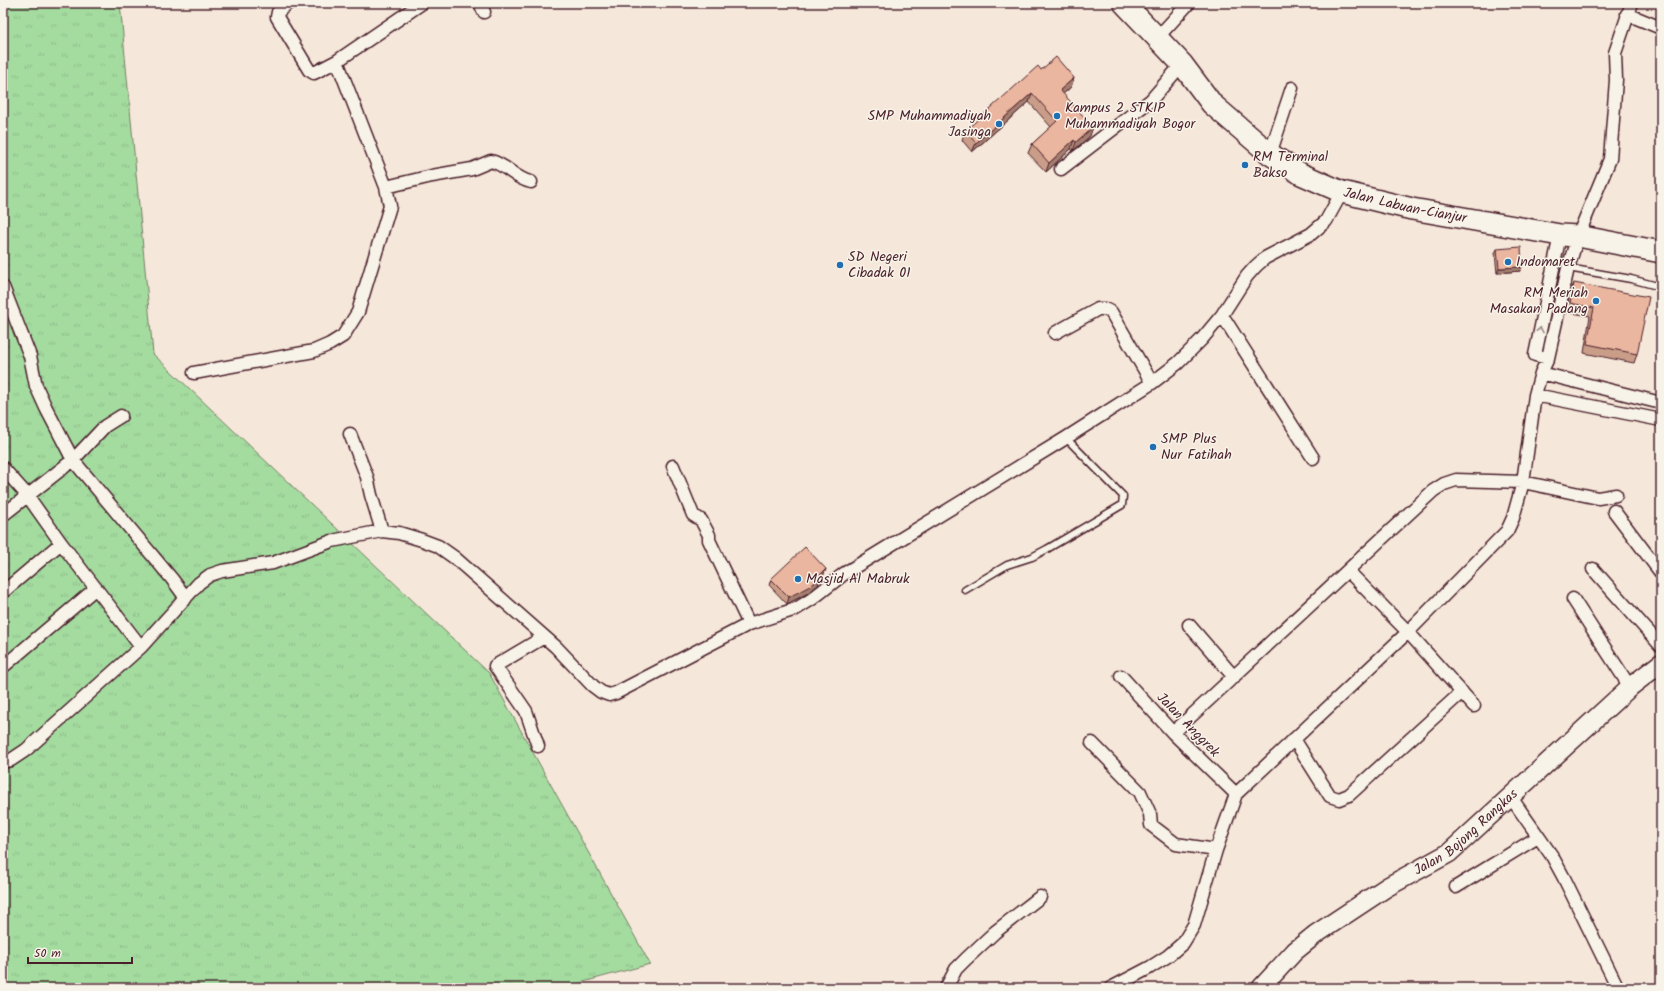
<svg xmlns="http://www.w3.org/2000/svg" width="1664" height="991" font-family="Kalam,sans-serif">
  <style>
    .grass { fill: url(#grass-tufts); stroke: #777e66 }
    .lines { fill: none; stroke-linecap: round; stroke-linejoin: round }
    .service-casing { stroke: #4a1f2b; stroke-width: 9 }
    .minor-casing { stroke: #4a1f2b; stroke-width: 15 }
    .secondary-casing { stroke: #4a1f2b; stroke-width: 21 }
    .trunk-casing { stroke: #4a1f2b; stroke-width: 24 }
    .service { stroke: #f7f3e8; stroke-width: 6 }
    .minor { stroke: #f7f3e8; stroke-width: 12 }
    .secondary { stroke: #f7f3e8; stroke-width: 18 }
    .trunk { stroke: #f7f3e8; stroke-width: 21 }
    .wall { fill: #ca9d89; stroke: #4a1f2b }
    .shaded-wall { fill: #a47f6f; stroke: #4a1f2b }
    .building { fill: #ebb69f; stroke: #4a1f2b }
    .oneway { stroke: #a0898a }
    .poi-dot { fill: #1f6fb2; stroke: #f7f3e8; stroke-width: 1.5 }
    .labels { text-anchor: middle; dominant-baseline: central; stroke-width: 3; stroke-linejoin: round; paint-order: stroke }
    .poi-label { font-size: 14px; fill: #4a1f2b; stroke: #f7f3e8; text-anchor: start }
    .street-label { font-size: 14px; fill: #4a1f2b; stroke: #f7f3e8 }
  </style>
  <defs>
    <pattern id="grass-tufts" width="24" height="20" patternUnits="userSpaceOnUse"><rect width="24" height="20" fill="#a4dca0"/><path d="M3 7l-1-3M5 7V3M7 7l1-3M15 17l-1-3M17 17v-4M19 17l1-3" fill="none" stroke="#8fbc8a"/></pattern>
  </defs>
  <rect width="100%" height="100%" fill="#f5e7d9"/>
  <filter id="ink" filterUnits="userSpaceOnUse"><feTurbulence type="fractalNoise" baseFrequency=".025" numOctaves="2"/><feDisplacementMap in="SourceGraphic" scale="8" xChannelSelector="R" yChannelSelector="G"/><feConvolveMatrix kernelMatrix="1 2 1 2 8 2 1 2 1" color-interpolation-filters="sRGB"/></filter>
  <g filter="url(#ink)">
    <path class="grass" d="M3 3H120L153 354 489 673 650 964 561 988H3Z"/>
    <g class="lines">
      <defs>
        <path id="service" d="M1568 268 1631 279 1661 287
          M965 590 1007 565 1032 557 1047 549 1122 505 1123 496 1066 438"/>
        <path id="minor" d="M288 3 278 12 277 17 309 70 314 73 337 61 422 3
          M480 3 484 12
          M1627 14 1661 28
          M1157 38 1189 3
          M1270 154 1292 88
          M1061 169 1151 100 1182 64
          M386 187 432 176 472 169 491 161C507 165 515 179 531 182
          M3 287 30 356 36 386 46 408 73 460 172 579 186 598
          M1222 315 1313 458
          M1055 333 1098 309H1105L1111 312 1152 383
          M1548 358 1535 355 1560 235
          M194 373 314 351 330 344 343 336 358 312 390 206 386 187 337 61
          M1541 373 1661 403
          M1535 395 1661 420
          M350 434 367 477 371 495 382 531
          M673 466 693 515 701 520 709 535V540L749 624
          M3 468 27 495 61 543 141 647
          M1614 511 1661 573
          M3 515 73 460 105 426 121 416
          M1593 569 1661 646
          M1348 571 1408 632 1474 706
          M3 592 61 543
          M1573 599 1630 687
          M1189 625 1234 677
          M4 666 96 588
          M1121 676 1173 733 1236 794
          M1173 733 1433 491 1444 484 1456 480 1523 482 1598 498 1616 495
          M1294 739 1330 796 1339 799 1349 795 1462 692
          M1092 743 1140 792 1150 814 1151 825 1176 844 1216 850
          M538 746 526 711 495 666 544 637
          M3 762 11 760 26 750 141 647 199 583 210 575 222 571 273 563 332 541 382 531 399 533 422 540 438 546 455 558 556 647 593 686 601 692 609 695 616 693 749 624 796 609 812 599 845 573 1066 438 1152 383 1178 363 1202 339 1222 315 1247 276 1256 266 1265 258 1311 234 1326 221 1342 192
          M1510 796 1552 856 1564 878 1618 988
          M1456 887 1538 837
          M946 988 956 969 966 959 995 932 1040 897
          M1111 988 1149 968 1168 956 1183 943 1194 925 1216 850 1236 794 1408 632 1507 531 1513 518 1523 482 1535 395 1541 373 1548 358 1568 268 1578 236 1610 159 1616 80 1615 53 1632 3"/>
        <g id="secondary">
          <path id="s1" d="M1261 988 1295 951 1316 934 1387 887 1449 853 1630 687 1661 663"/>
        </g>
        <g id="trunk">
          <path id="s2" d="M1124 3 1182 64 1212 104 1270 154 1301 174 1342 192 1412 209 1560 235 1578 236 1661 252"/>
        </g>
      </defs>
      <use href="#service" class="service-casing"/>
      <use href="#minor" class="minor-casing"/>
      <use href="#secondary" class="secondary-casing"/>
      <use href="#trunk" class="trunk-casing"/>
      <use href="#service" class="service"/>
      <use href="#minor" class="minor"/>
      <use href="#secondary" class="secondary"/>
      <use href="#trunk" class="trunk"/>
    </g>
    <path class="wall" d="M1041 70 1074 78 1071 87 1063 94 1090 136 1073 151 1071 149 1046 172 1028 153 1032 144 1051 127 1029 102 972 152 962 140 965 131Z
      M1497 249 1520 271 1497 273 1495 253Z
      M1574 283 1637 354 1634 363 1584 353 1590 316 1566 312 1570 292Z
      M826 569 823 576 820 579 818 585 808 593 787 604 769 585 771 579Z"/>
    <path class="shaded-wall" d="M1074 78 1071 87 1057 99 1060 90Z
      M1032 93 1029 102 972 152 976 143Z
      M1093 127 1090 136 1073 151 1076 142Z
      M1074 140 1071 149 1046 172 1049 163Z
      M1522 267 1520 271 1497 273 1499 268Z
      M826 569 823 576 820 579 818 585 808 593 787 604 789 597 819 576Z"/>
    <path class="building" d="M1056 57 1074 78 1060 90 1093 127 1076 142 1074 140 1049 163 1032 144 1057 121 1032 93 976 143 965 131 1038 66 1041 70Z
      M1521 247 1522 267 1499 268 1497 249Z
      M1574 283 1649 297 1637 354 1587 344 1594 308 1570 303Z
      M805 547 826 569 819 576 821 578 810 586 789 597 771 579Z"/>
    <defs><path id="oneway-chevron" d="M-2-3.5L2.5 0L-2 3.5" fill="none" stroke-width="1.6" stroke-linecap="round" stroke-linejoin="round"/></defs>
    <use class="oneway" href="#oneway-chevron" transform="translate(1540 330) rotate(-79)"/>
  </g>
  <g class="poi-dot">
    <circle cx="1057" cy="116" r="4"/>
    <circle cx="999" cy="124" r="4"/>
    <circle cx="1245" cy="165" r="4"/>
    <circle cx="1508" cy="262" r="4"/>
    <circle cx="840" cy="265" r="4"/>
    <circle cx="1596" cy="301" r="4"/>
    <circle cx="1153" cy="447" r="4"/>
    <circle cx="798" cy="579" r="4"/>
  </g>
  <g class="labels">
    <g class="poi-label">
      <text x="1065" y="108">Kampus 2 STKIP<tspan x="1065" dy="16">Muhammadiyah Bogor</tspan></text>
      <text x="991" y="116" text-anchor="end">SMP Muhammadiyah<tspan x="991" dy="16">Jasinga</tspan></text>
      <text x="1253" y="157">RM Terminal<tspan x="1253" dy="16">Bakso</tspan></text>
      <text x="848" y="257">SD Negeri<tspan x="848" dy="16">Cibadak 01</tspan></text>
      <text x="1516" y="262">Indomaret</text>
      <text x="1588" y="293" text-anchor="end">RM Meriah<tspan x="1588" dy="16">Masakan Padang</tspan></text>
      <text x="1161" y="439">SMP Plus<tspan x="1161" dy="16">Nur Fatihah</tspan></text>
      <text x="806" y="579">Masjid Al Mabruk</text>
    </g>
    <g class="street-label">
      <text stroke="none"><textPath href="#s2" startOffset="357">Jalan Labuan-Cianjur</textPath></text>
      <text transform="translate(1188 725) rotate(46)">Jalan Anggrek</text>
      <text stroke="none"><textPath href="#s1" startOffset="259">Jalan Bojong Rangkas</textPath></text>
    </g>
  </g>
  <rect width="1664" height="991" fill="none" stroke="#f7f3e8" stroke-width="16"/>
  <rect x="8" y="8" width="1648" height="975" fill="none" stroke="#4a1f2b" stroke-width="1.5" filter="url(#ink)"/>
  <path d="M28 957v6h104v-6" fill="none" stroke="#4a1f2b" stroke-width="2"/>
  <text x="34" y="957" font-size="12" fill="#4a1f2b" stroke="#f7f3e8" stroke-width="3" paint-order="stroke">50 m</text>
</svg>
